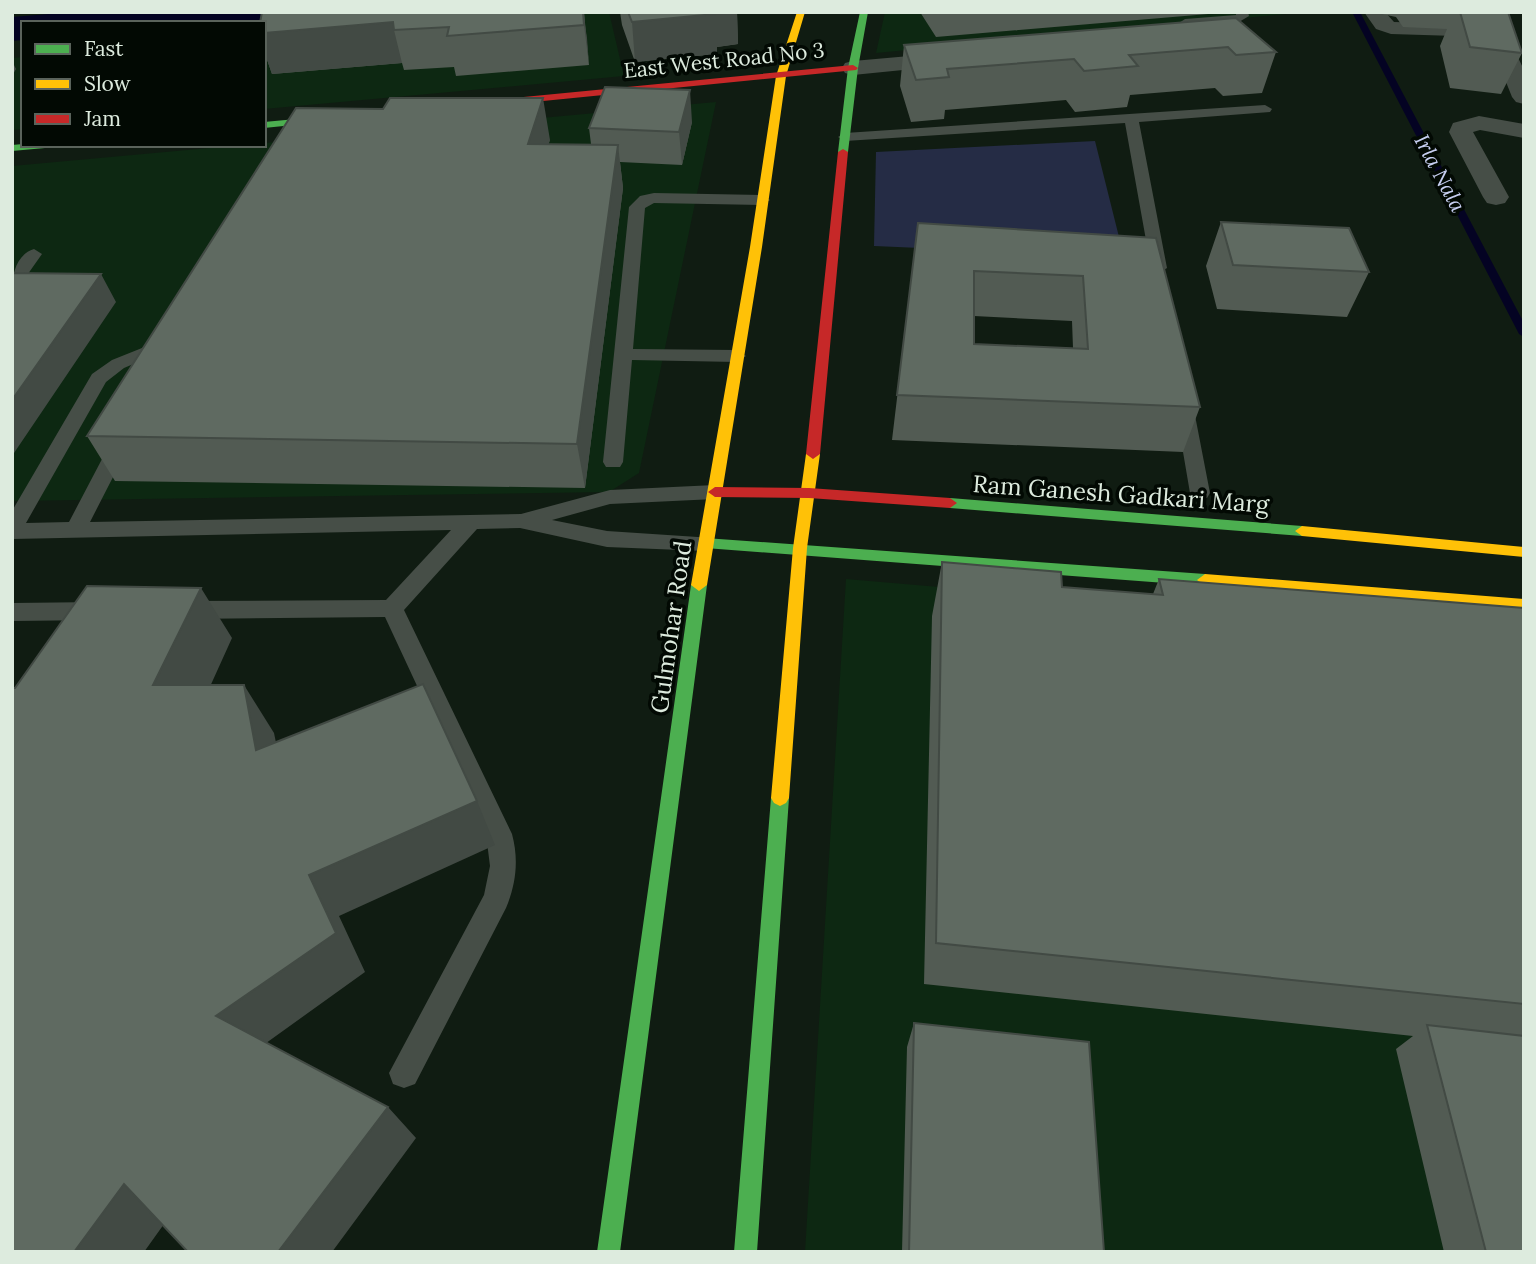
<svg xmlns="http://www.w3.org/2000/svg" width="1536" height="1264" font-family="Lora,serif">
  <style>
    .built { fill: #0d2812 }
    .green { fill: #252c45 }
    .water { fill: #040323 }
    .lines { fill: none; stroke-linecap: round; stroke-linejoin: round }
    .stream { fill: #040323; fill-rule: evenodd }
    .lane { fill: #464e47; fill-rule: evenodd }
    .street { fill: #464e47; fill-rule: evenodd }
    .fast { fill: #4caf50; fill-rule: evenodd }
    .slow { fill: #ffc107; fill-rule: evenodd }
    .jam { fill: #c62828; fill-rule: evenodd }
    .wall { fill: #525b53; fill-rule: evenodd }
    .shaded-wall { fill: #424a44 }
    .building { fill: #5f6a61; stroke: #424a44; stroke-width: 2; fill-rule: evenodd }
    .labels { text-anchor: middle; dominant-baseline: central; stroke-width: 7; stroke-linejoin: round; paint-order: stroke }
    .far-street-label { font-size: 21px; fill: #ddebde; stroke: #020903 }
    .far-water-label { font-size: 21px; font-style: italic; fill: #c7cff1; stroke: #020903 }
    .street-label { font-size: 24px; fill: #ddebde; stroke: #020903 }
  </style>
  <rect width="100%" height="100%" fill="#101c12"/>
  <path class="built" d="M609 12 624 76 264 109V41Z
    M885 12H1306L876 53Z
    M23 57V129L12 130V58Z
    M716 102 639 473 609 492 12 501V166Z
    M846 579 1524 637V1252H805Z"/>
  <path class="green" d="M1095 141 1124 257 874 246 876 152Z"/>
  <path class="water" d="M73 12H398L258 23H23V40L12 41V17Z"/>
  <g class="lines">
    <path class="stream" d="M1352 12H1360L1524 323V337L1519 334Z"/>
    <path class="lane" d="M1236 12H1248L1249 16 1239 22 1185 27 1179 23 1185 19 1236 15Z
      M1265 105 1272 109 1270 112 1139 122 1167 268 1159 273 1151 268 1125 123 845 141 838 137 845 133Z
      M654 193 762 195 770 200 762 205 654 203 645 208 633 349 737 350 746 356 737 362 632 360 623 462 620 467H606L603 462 629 207 640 196Z
      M34 249 42 254 18 288 12 289C12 274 17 254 34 249Z
      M167 338 176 343 173 347 124 368 106 382 26 523 69 522 112 440 115 435H129L132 440 90 522 521 514 610 490 715 485 722 487 725 492 722 497 715 499 610 504 552 520 607 531 713 538 716 543 713 548 705 551 607 547 520 528 477 529 404 610 512 834C519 860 516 884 506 908L415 1084 404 1088 393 1084 389 1073 484 895 490 866 486 834 385 617 183 619 175 616 172 610 175 604 183 601 386 600 451 530 12 539V511L92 374 112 360Z
      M1184 399 1191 401 1193 405 1210 493 1207 498H1193L1190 493 1175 405 1177 401Z
      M100 602 108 605 111 611 108 617 100 620 12 621V603Z"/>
    <path class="street" d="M1364 12H1385L1394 22 1482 24 1485 18H1499L1524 70V104L1516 102 1512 97 1488 37 1391 34 1376 29Z
      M955 52 963 54 966 59 963 64 853 75 845 73 842 68 845 63 853 61Z
      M1479 116 1524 124V138L1480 130 1473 132 1509 197 1505 203 1496 205 1487 203 1483 197 1449 132 1453 123Z"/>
    <path class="fast" d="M860 12H868L858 68 848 152 843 155 838 152 848 68Z
      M339 115 342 116V120L264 128V122Z
      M23 144V145H50L45 148 12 151V145Z
      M950 498 1302 526 1309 531 1302 536 950 508 943 503Z
      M705 538 1205 574 1213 580 1205 586 705 548 698 543Z
      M699 579 707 585 620 1252H597L691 585Z
      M780 790 786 793 789 798 757 1252H734L771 798 774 793Z"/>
    <path class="slow" d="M797 12H805L786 76 762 247 707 585 699 591 691 585 750 247 776 76Z
      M813 449 820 454 807 548 789 798 786 803 780 806 774 803 771 798 793 548 806 454Z
      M1302 526 1524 547V557L1302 536 1295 531Z
      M1205 574 1524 599V611L1205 586 1197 580Z"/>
    <path class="jam" d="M853 65 858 68 856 70 493 106 488 103 493 100Z
      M843 149 848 152 820 454 813 459 806 454 838 152Z
      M715 487 809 488 950 498 957 503 950 508 809 498 715 497 708 492Z"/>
  </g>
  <path class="wall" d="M584 12 589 65 456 76 454 67 404 70 402 63 272 74 264 51V23Z
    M620 12H737L738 44 717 47V54L635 62 622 25Z
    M920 12H1232L936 37Z
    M1380 12H1508L1522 53 1501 94 1450 88 1440 46 1447 29 1403 27 1396 17 1382 14Z
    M1236 18 1276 52 1262 93 1223 96 1215 88 1130 95 1127 107 1075 112 1066 100 945 110 944 119 911 122 900 86 904 45Z
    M692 122 682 165 620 162 623 188 585 488 115 481 87 436 550 140 548 144H591L589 128Z
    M1221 222 1369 272 1347 317 1217 309 1206 266Z
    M918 223 1156 238 1200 407 1183 452 892 440ZM974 316 1072 321 1073 348 974 344Z
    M942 562 1062 587 1153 594 1159 579 1524 608V1252H1444L1396 1049 1413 1036 924 984 932 616Z
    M914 1023 1104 1252H902L907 1047Z"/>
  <path class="shaded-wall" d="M583 12 587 38 589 65 584 25Z
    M712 12H737L738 44 717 47V54L635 62 632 22Z
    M393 22 394 30 402 63 272 74 264 51V33Z
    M12 61 16 69 12 76Z
    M690 90 692 122 682 165 679 132Z
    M543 98 550 140 535 186 528 144Z
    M618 145 623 188 585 488 577 444Z
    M101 274 116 302 12 456V400Z
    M201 588 232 638 189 733 153 685Z
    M244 685 274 733 287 796 256 750Z
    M477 801 495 845 339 916 365 972 255 1051 216 1016 309 875Z
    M388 1107 416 1138 332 1252H278Z
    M124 1184 174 1210 144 1252H74Z"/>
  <path class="building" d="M262 12H583L584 25 447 36 449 27 394 30 393 22 264 33V23H260Z
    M628 12H715V14L632 22Z
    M1460 12H1508L1522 53 1470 47Z
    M1236 18 1276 52 1236 55 1228 47 1129 55 1138 66 1084 71 1074 59 947 69 949 77 916 80 904 45Z
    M605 87 690 90 679 132 589 128Z
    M390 98H543L528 144 618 145 577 444 87 436 296 108 383 109Z
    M1221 222 1349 228 1369 272 1233 265Z
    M918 223 1156 238 1200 407 897 395ZM974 271 1083 276 1088 349 974 344Z
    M12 273 101 274 12 400Z
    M942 562 1061 572 1062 587 1163 595 1159 579 1524 608V1004L936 943Z
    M87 586 201 588 153 685H244L256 750 423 684 477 801 309 875 336 933 216 1016 388 1107 278 1252H188L124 1184 74 1252H12V688H15Z
    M914 1023 1089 1042 1104 1252H909Z
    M1427 1025 1524 1036V1252H1486Z"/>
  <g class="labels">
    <g class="far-street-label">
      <text transform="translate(724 60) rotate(-6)">East West Road No 3</text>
    </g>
    <g class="far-water-label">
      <text transform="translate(1440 173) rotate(62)">Irla Nala</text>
    </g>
    <g class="street-label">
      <text transform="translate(1121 494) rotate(4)">Ram Ganesh Gadkari Marg</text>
      <text transform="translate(671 627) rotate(-82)">Gulmohar Road</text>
    </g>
  </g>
  <rect width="1536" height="1264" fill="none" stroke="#ddebde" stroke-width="28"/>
  <rect x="21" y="21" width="245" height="126" fill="#020903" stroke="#5a635b" stroke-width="2"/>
  <rect x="35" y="44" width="35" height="10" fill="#4caf50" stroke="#5a635b" stroke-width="2"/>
  <text x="84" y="56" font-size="21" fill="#ddebde">Fast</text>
  <rect x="35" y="79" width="35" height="10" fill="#ffc107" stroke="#5a635b" stroke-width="2"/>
  <text x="84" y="91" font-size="21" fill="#ddebde">Slow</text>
  <rect x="35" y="114" width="35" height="10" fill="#c62828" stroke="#5a635b" stroke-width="2"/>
  <text x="84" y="126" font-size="21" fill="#ddebde">Jam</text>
</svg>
